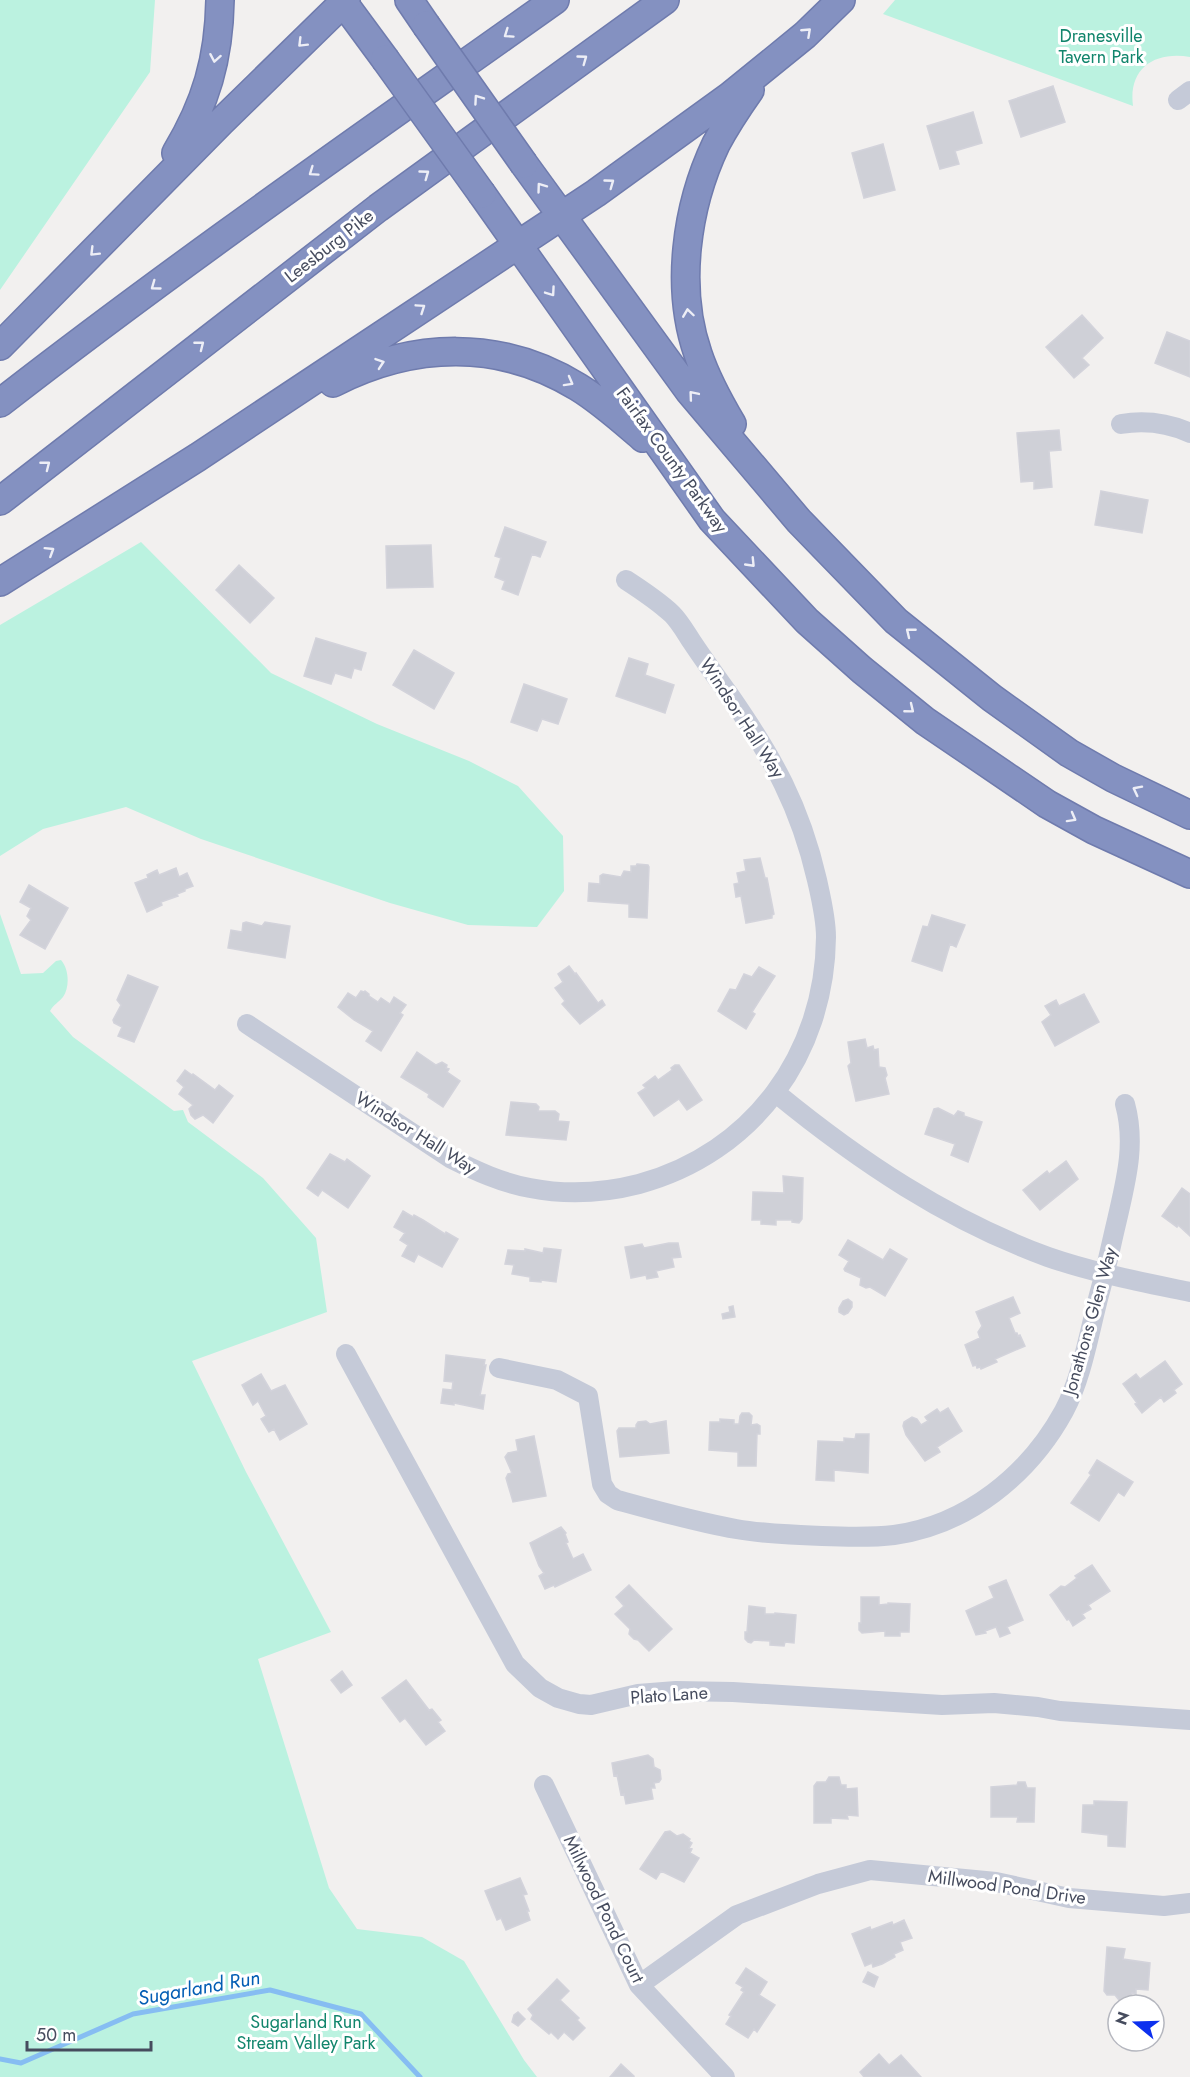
<svg xmlns="http://www.w3.org/2000/svg" width="1190" height="2077" font-family="Jost,sans-serif">
  <style>
    .green { fill: #bbf2e0 }
    .lines { fill: none; stroke-linecap: round; stroke-linejoin: round }
    .stream { stroke: #86bdf2; stroke-width: 5 }
    .building { fill: #cfd0d7; stroke: #d3d3db; stroke-width: 1.5 }
    .highway-casing { stroke: #6f7bad; stroke-width: 30 }
    .minor { stroke: #c5cad8; stroke-width: 20 }
    .highway { stroke: #8491c1; stroke-width: 27 }
    .highway-bridge-casing { stroke: #6f7bad; stroke-width: 30; stroke-linecap: butt }
    .highway-bridge { stroke: #8491c1; stroke-width: 27 }
    .oneway { stroke: #edeef6 }
    .labels { text-anchor: middle; dominant-baseline: central; stroke-width: 6; stroke-linejoin: round; paint-order: stroke }
    .park-label { font-size: 18px; fill: #11856c; stroke: #fff }
    .street-label { font-size: 18px; fill: #464c5e; stroke: #fff }
    .water-label { font-size: 20px; font-style: italic; fill: #035db4; stroke: #fff }
  </style>
  <rect width="100%" height="100%" fill="#f2f0ef"/>
  <path class="green" d="M0 0H155L150 72 0 290Z
    M895 0H1190V57C1155 51 1128 68 1133 106L883 14Z
    M141 542 271 673 377 724 469 761 518 786 563 836 564 891 537 927 468 925 390 903 201 839 126 807 43 829 0 856V625Z
    M0 914 21 974 43 973 56 961 61 960C69 969 70 987 63 997 59 1002 53 1005 50 1011L73 1037 174 1111 183 1110 188 1122 263 1178 316 1238 327 1312 192 1361 246 1472 331 1632 258 1659 329 1888 357 1929 422 1937 464 1961 524 2060 537 2077H0Z"/>
  <g class="lines">
    <path class="stream" d="M0 2059 21 2063 133 2014 270 1990 361 2014 420 2077"/>
  </g>
  <path class="building" d="M1053 86 1065 122 1021 137 1009 101Z
    M973 112 982 143 955 151 959 164 940 169 927 126Z
    M883 144 895 190 864 198 852 153Z
    M1082 315 1103 338 1082 358 1089 365 1074 378 1046 347Z
    M1167 332 1190 341V377L1155 363Z
    M1059 430 1061 450 1049 451 1052 487 1034 489V481L1021 482 1017 433Z
    M1101 491 1148 500 1142 533 1095 525Z
    M505 527 546 542 540 557 532 554 518 595 502 589 505 581 495 577 501 558 495 556Z
    M431 545 433 587 387 588 386 546Z
    M239 565 274 598 250 623 216 590Z
    M316 638 366 653 361 670 354 668 351 678 335 673 331 684 304 676Z
    M414 650 454 673 434 709 393 685Z
    M629 658 648 664 645 675 674 685 665 713 616 696Z
    M524 684 567 699 558 724 542 719 537 731 511 722Z
    M760 858 765 878H767L774 914 772 915V918L746 923 741 896 736 897 734 884 739 883 737 873 746 871 744 860Z
    M637 864 648 865 649 867 647 918 629 917V904L588 901 589 883 600 884V876L603 874 621 877 624 871 631 872V866H636Z
    M176 868 179 877 187 873 193 886 185 889V891L177 894 178 896 161 902 162 905 147 912 135 883 148 878 147 875 157 870 159 875Z
    M29 885 68 908 45 949 20 935 31 920 27 916 31 908 20 902Z
    M932 915 965 925 956 947 950 944 942 971 912 961 923 926 928 927Z
    M246 922 262 926 265 922 290 926 285 958 228 948 231 930 242 932 243 923Z
    M569 966 575 974 576 973 598 1003 602 1000 605 1005 580 1024 562 1004 565 1001 555 988 563 982 558 974Z
    M759 967 775 976 752 1012 755 1014 746 1029 718 1011 730 989 736 990 744 974 752 977Z
    M128 975 158 987 134 1042 118 1036 122 1027 114 1023 113 1020 121 1005 117 1000Z
    M361 991 364 992 365 991 369 994V996L378 1002 381 998 390 1004 394 997 406 1005 400 1013 403 1015 381 1051 366 1041 373 1031 354 1020 338 1007 348 993 356 998Z
    M1084 994 1099 1022 1055 1046 1042 1022 1051 1015 1045 1006 1056 1000 1059 1006Z
    M865 1039 867 1048 873 1046 874 1050 878 1049 879 1067 885 1068 887 1075 885 1078 889 1094 856 1101 848 1066 851 1063 848 1042Z
    M417 1052 436 1065 442 1062 447 1065 446 1068 449 1069 447 1072 460 1081 443 1107 428 1097 429 1094 401 1077Z
    M675 1065H679L702 1100 687 1110 679 1099 654 1116 638 1093 646 1088 643 1085 655 1076 658 1080 672 1070 671 1068Z
    M185 1070 192 1075 193 1074 215 1090 219 1085 233 1096 213 1123 203 1115 195 1119 191 1115 189 1109 193 1105 179 1094 184 1087 177 1081Z
    M511 1102 536 1104 539 1107 538 1111H555L559 1114 558 1121 569 1122 566 1140 506 1135Z
    M938 1108 954 1116 958 1111 964 1113V1116L982 1122 968 1162 951 1155 955 1144 925 1134 934 1109Z
    M330 1154 345 1162 347 1159 370 1176 348 1208 322 1190 318 1196 307 1188Z
    M1066 1161 1078 1179 1040 1210 1023 1190 1047 1171 1049 1174Z
    M783 1176 803 1178 802 1219 799 1223 792 1222V1220H776V1225L761 1224V1220H752L753 1192 784 1193Z
    M1182 1188 1190 1194V1236L1178 1225 1177 1227 1162 1216Z
    M403 1211 413 1217 414 1215 423 1220 445 1234 446 1232 458 1239 442 1267 418 1254 414 1262 402 1256 408 1245 400 1240 405 1233 394 1227Z
    M848 1240 883 1260 890 1249 907 1259 885 1296 870 1287 866 1288 860 1285 861 1278 845 1271 844 1269 849 1261 839 1255Z
    M669 1243H678L681 1257 672 1258 674 1267 656 1271 658 1277 647 1279 646 1275 631 1278 625 1247 642 1244 644 1248Z
    M544 1248 561 1250 556 1282 541 1280V1282L530 1281V1277L512 1274 514 1265 505 1264 508 1250 525 1251V1249L543 1253Z
    M1013 1297 1020 1313 1009 1318 1015 1333H1017L1018 1336 1020 1335 1025 1346 995 1359 997 1362 981 1369 980 1367 977 1368 976 1365 973 1366 965 1345 980 1338 978 1332 982 1326 976 1312Z
    M848 1299 852 1302V1307L848 1313 844 1315 839 1312V1308L843 1301Z
    M733 1306 735 1317 723 1319 722 1314 730 1312 729 1307Z
    M446 1355 485 1360 484 1365H486L480 1395H485L483 1409 454 1403V1405L441 1403 443 1389 452 1390 453 1382 444 1381Z
    M1165 1361 1182 1384 1174 1390 1176 1393 1164 1402 1161 1397 1142 1413 1135 1404 1137 1403 1123 1384 1136 1374 1140 1379Z
    M261 1374 271 1391 285 1385 307 1424 280 1440 274 1429 269 1432 261 1419 266 1416 258 1401 253 1405 242 1385Z
    M948 1408 962 1431 937 1447 940 1452 925 1461 906 1435 903 1426 904 1422 912 1417 917 1419 921 1425 928 1421 925 1417 937 1409 940 1413Z
    M742 1413H749L752 1416 751 1425 757 1424 760 1426V1434H757L756 1466H738V1452L709 1450 710 1422H720V1419L734 1420V1424H739L740 1416Z
    M646 1421 650 1424 666 1421 669 1453 620 1457 617 1431 619 1428H636V1425L638 1422Z
    M856 1434H869L868 1473 834 1470V1481L816 1480 818 1441 844 1442V1438L855 1439Z
    M534 1436 546 1496 513 1502 506 1478 508 1474 512 1473 505 1457 508 1453 518 1451 516 1440Z
    M1097 1460 1133 1482 1124 1496 1118 1492 1099 1521 1071 1503 1091 1475 1089 1473Z
    M561 1527 566 1533 565 1534 568 1542 566 1543 573 1559 583 1554 591 1570 555 1587 554 1585 545 1589 539 1576 544 1573 539 1566 530 1543Z
    M1092 1565 1110 1591 1088 1605 1091 1609 1082 1614 1085 1618 1073 1626 1069 1619 1067 1620 1050 1595 1061 1586 1065 1587 1077 1578 1075 1576Z
    M1006 1580 1023 1620 1007 1627 1010 1633 1000 1637 996 1627 985 1631 986 1633 976 1635 966 1611 994 1598 989 1587Z
    M629 1585 672 1629 649 1651 638 1640 634 1639 629 1634 630 1629 615 1614 624 1606 616 1597Z
    M861 1597H879V1605L888 1604V1603L910 1604 909 1632H900V1636H885V1631L862 1633 859 1630V1623H861Z
    M749 1606 765 1608V1614H775V1613L796 1615 794 1643 785 1642 784 1646 770 1645V1641L754 1640 751 1643 748 1642 745 1639V1632H747Z
    M342 1671 352 1685 341 1693 331 1680Z
    M406 1680 429 1710 432 1709 441 1720 438 1722 445 1731 426 1745 405 1718 400 1722 382 1698Z
    M648 1755 653 1759 654 1767 660 1770 661 1779 659 1782 654 1783 655 1788H651L653 1799 626 1804 624 1794 621 1795 617 1775 614 1776 612 1763Z
    M829 1777H839L841 1785H846V1789L857 1788 858 1816 847 1815 848 1819 831 1818V1823H814V1786L817 1782H826Z
    M1018 1782H1025L1027 1788H1035L1034 1822H1017L1018 1817H991V1787L1017 1785Z
    M1094 1801 1127 1802 1125 1847 1108 1846V1835L1082 1832 1083 1805H1094Z
    M670 1831 677 1836 683 1834 690 1839 689 1841 692 1843 689 1848 692 1849 690 1853 699 1858 684 1882 661 1871 656 1879 640 1869 665 1832Z
    M520 1878 527 1894 523 1895 529 1911H527L530 1920 506 1930 501 1918 497 1920 485 1891Z
    M904 1920 912 1938 900 1942 903 1950 894 1954 895 1957 882 1964 873 1967 872 1963 865 1966 852 1934 870 1927 871 1930 892 1922 893 1925Z
    M1107 1947 1125 1949 1123 1959 1150 1963 1148 1990 1136 1989V1994L1132 1993 1130 2002 1119 2000 1115 1995H1107L1104 1991Z
    M746 1968 767 1982 759 1995 775 2005 757 2032 754 2029 748 2038 726 2024 731 2016 729 2015 744 1992 741 1990 743 1987 736 1983Z
    M868 1972 878 1977 874 1987 863 1982Z
    M557 1979 569 1991 560 2000 579 2018 577 2020 585 2028 573 2040 564 2032 558 2039 551 2032 549 2034 531 2019 533 2015 528 2009Z
    M518 2012 525 2019 518 2026 512 2022 514 2015Z
    M879 2054 889 2065 901 2055 921 2077H864L860 2072Z
    M621 2064 634 2076V2077H610Z"/>
  <g class="lines">
    <defs>
      <path id="highway" d="M409 0 426 25
        M343 2 385 59
        M176 153C206 103 219 59 220 0
        M524 164 689 391 799 521 896 621 992 698 1069 753 1113 778 1190 815
        M482 194 712 520 807 621 862 670 925 721 1047 804 1094 830 1190 874
        M0 346 221 122 346 0
        M333 383C413 342 500 339 578 387 601 401 622 420 643 438
        M0 403C180 263 369 132 555 0
        M732 424C719 402 706 378 698 354 675 288 686 207 716 144 726 125 738 107 750 90
        M0 501 378 208 665 0
        M0 582 198 457 596 193 730 96 805 35 841 0"/>
    </defs>
    <use href="#highway" class="highway-casing"/>
    <path class="minor" d="M1178 100 1190 91
      M1121 424C1146 420 1168 423 1190 433
      M247 1024 450 1158C476 1171 502 1183 530 1188 566 1195 604 1193 639 1184 753 1153 825 1054 826 937 826 918 821 898 817 880 800 806 773 758 730 696 717 678 704 660 692 642 686 633 680 622 672 614 658 601 643 591 626 580
      M776 1093C859 1161 947 1220 1048 1257 1094 1273 1142 1282 1190 1292
      M346 1354 515 1664 540 1688 558 1698 579 1704 591 1705 638 1694 676 1691 733 1692 942 1705 994 1703 1038 1707 1060 1711 1190 1720
      M499 1368 557 1380 588 1396 602 1484 608 1494 617 1500C657 1511 696 1522 736 1529 764 1534 793 1535 822 1536 846 1537 870 1538 894 1535 967 1525 1029 1475 1064 1411 1082 1377 1089 1333 1099 1295 1106 1270 1111 1245 1117 1220 1126 1180 1136 1144 1125 1104
      M544 1785 639 1985 725 2077
      M639 1985 737 1915 818 1884 870 1870 996 1882 1069 1898 1164 1906 1190 1903"/>
    <use href="#highway" class="highway"/>
    <defs>
      <path id="highway-bridge" d="M426 25 524 164
        M385 59 482 194"/>
    </defs>
    <use href="#highway-bridge" class="highway-bridge-casing"/>
    <use href="#highway-bridge" class="highway-bridge"/>
  </g>
  <defs><path id="oneway-chevron" d="M-2-3.5L2.5 0L-2 3.5" fill="none" stroke-width="1.6" stroke-linecap="round" stroke-linejoin="round" transform="scale(1.5)"/></defs>
  <g class="oneway">
    <use href="#oneway-chevron" transform="translate(807 32) rotate(-43)"/>
    <use href="#oneway-chevron" transform="translate(508 34) rotate(145)"/>
    <use href="#oneway-chevron" transform="translate(302 43) rotate(135)"/>
    <use href="#oneway-chevron" transform="translate(215 58) rotate(100)"/>
    <use href="#oneway-chevron" transform="translate(583 59) rotate(-36)"/>
    <use href="#oneway-chevron" transform="translate(478 99) rotate(-125)"/>
    <use href="#oneway-chevron" transform="translate(313 172) rotate(145)"/>
    <use href="#oneway-chevron" transform="translate(425 174) rotate(-36)"/>
    <use href="#oneway-chevron" transform="translate(610 183) rotate(-36)"/>
    <use href="#oneway-chevron" transform="translate(541 187) rotate(-126)"/>
    <use href="#oneway-chevron" transform="translate(94 252) rotate(135)"/>
    <use href="#oneway-chevron" transform="translate(155 286) rotate(144)"/>
    <use href="#oneway-chevron" transform="translate(551 292) rotate(55)"/>
    <use href="#oneway-chevron" transform="translate(421 308) rotate(-34)"/>
    <use href="#oneway-chevron" transform="translate(688 313) rotate(-98)"/>
    <use href="#oneway-chevron" transform="translate(200 345) rotate(-38)"/>
    <use href="#oneway-chevron" transform="translate(380 363) rotate(-19)"/>
    <use href="#oneway-chevron" transform="translate(569 382) rotate(29)"/>
    <use href="#oneway-chevron" transform="translate(693 395) rotate(-130)"/>
    <use href="#oneway-chevron" transform="translate(46 465) rotate(-38)"/>
    <use href="#oneway-chevron" transform="translate(50 551) rotate(-32)"/>
    <use href="#oneway-chevron" transform="translate(751 563) rotate(46)"/>
    <use href="#oneway-chevron" transform="translate(910 632) rotate(-141)"/>
    <use href="#oneway-chevron" transform="translate(910 709) rotate(39)"/>
    <use href="#oneway-chevron" transform="translate(1137 790) rotate(-153)"/>
    <use href="#oneway-chevron" transform="translate(1072 818) rotate(29)"/>
  </g>
  <g class="labels">
    <g class="park-label">
      <text x="1101" y="36">Dranesville<tspan x="1101" dy="21">Tavern Park</tspan></text>
      <text x="306" y="2022">Sugarland Run<tspan x="306" dy="21">Stream Valley Park</tspan></text>
    </g>
    <g class="street-label">
      <text transform="translate(329 246) rotate(-38)">Leesburg Pike</text>
      <text transform="translate(672 460) rotate(54)">Fairfax County Parkway</text>
      <text transform="translate(742 718) rotate(57)">Windsor Hall Way</text>
      <text transform="translate(416 1133) rotate(32)">Windsor Hall Way</text>
      <text transform="translate(1090 1321) rotate(-74)">Jonathons Glen Way</text>
      <text transform="translate(669 1695) rotate(-4)">Plato Lane</text>
      <text transform="translate(1007 1887) rotate(8)">Millwood Pond Drive</text>
      <text transform="translate(604 1909) rotate(64)">Millwood Pond Court</text>
    </g>
    <g class="water-label">
      <text transform="translate(199 1988) rotate(-10)">Sugarland Run</text>
    </g>
  </g>
  <g transform="translate(1136 2023) rotate(289)"><circle r="28" fill="#ffffff" stroke="#b5b7bf" stroke-width="1.5"/>
  <path d="M0-4.5L10 22L0 15L-10 22Z" fill="#0d30ee"/>
  <text y="-9" font-size="16" font-weight="bold" text-anchor="middle" fill="#464c5e">N</text>
  </g>
  <path d="M27 2041v9h124v-9" fill="none" stroke="#464c5e" stroke-width="3"/>
  <text x="36" y="2041" font-size="18" fill="#464c5e" stroke="#ffffff" stroke-width="4.5" paint-order="stroke">50 m</text>
</svg>
